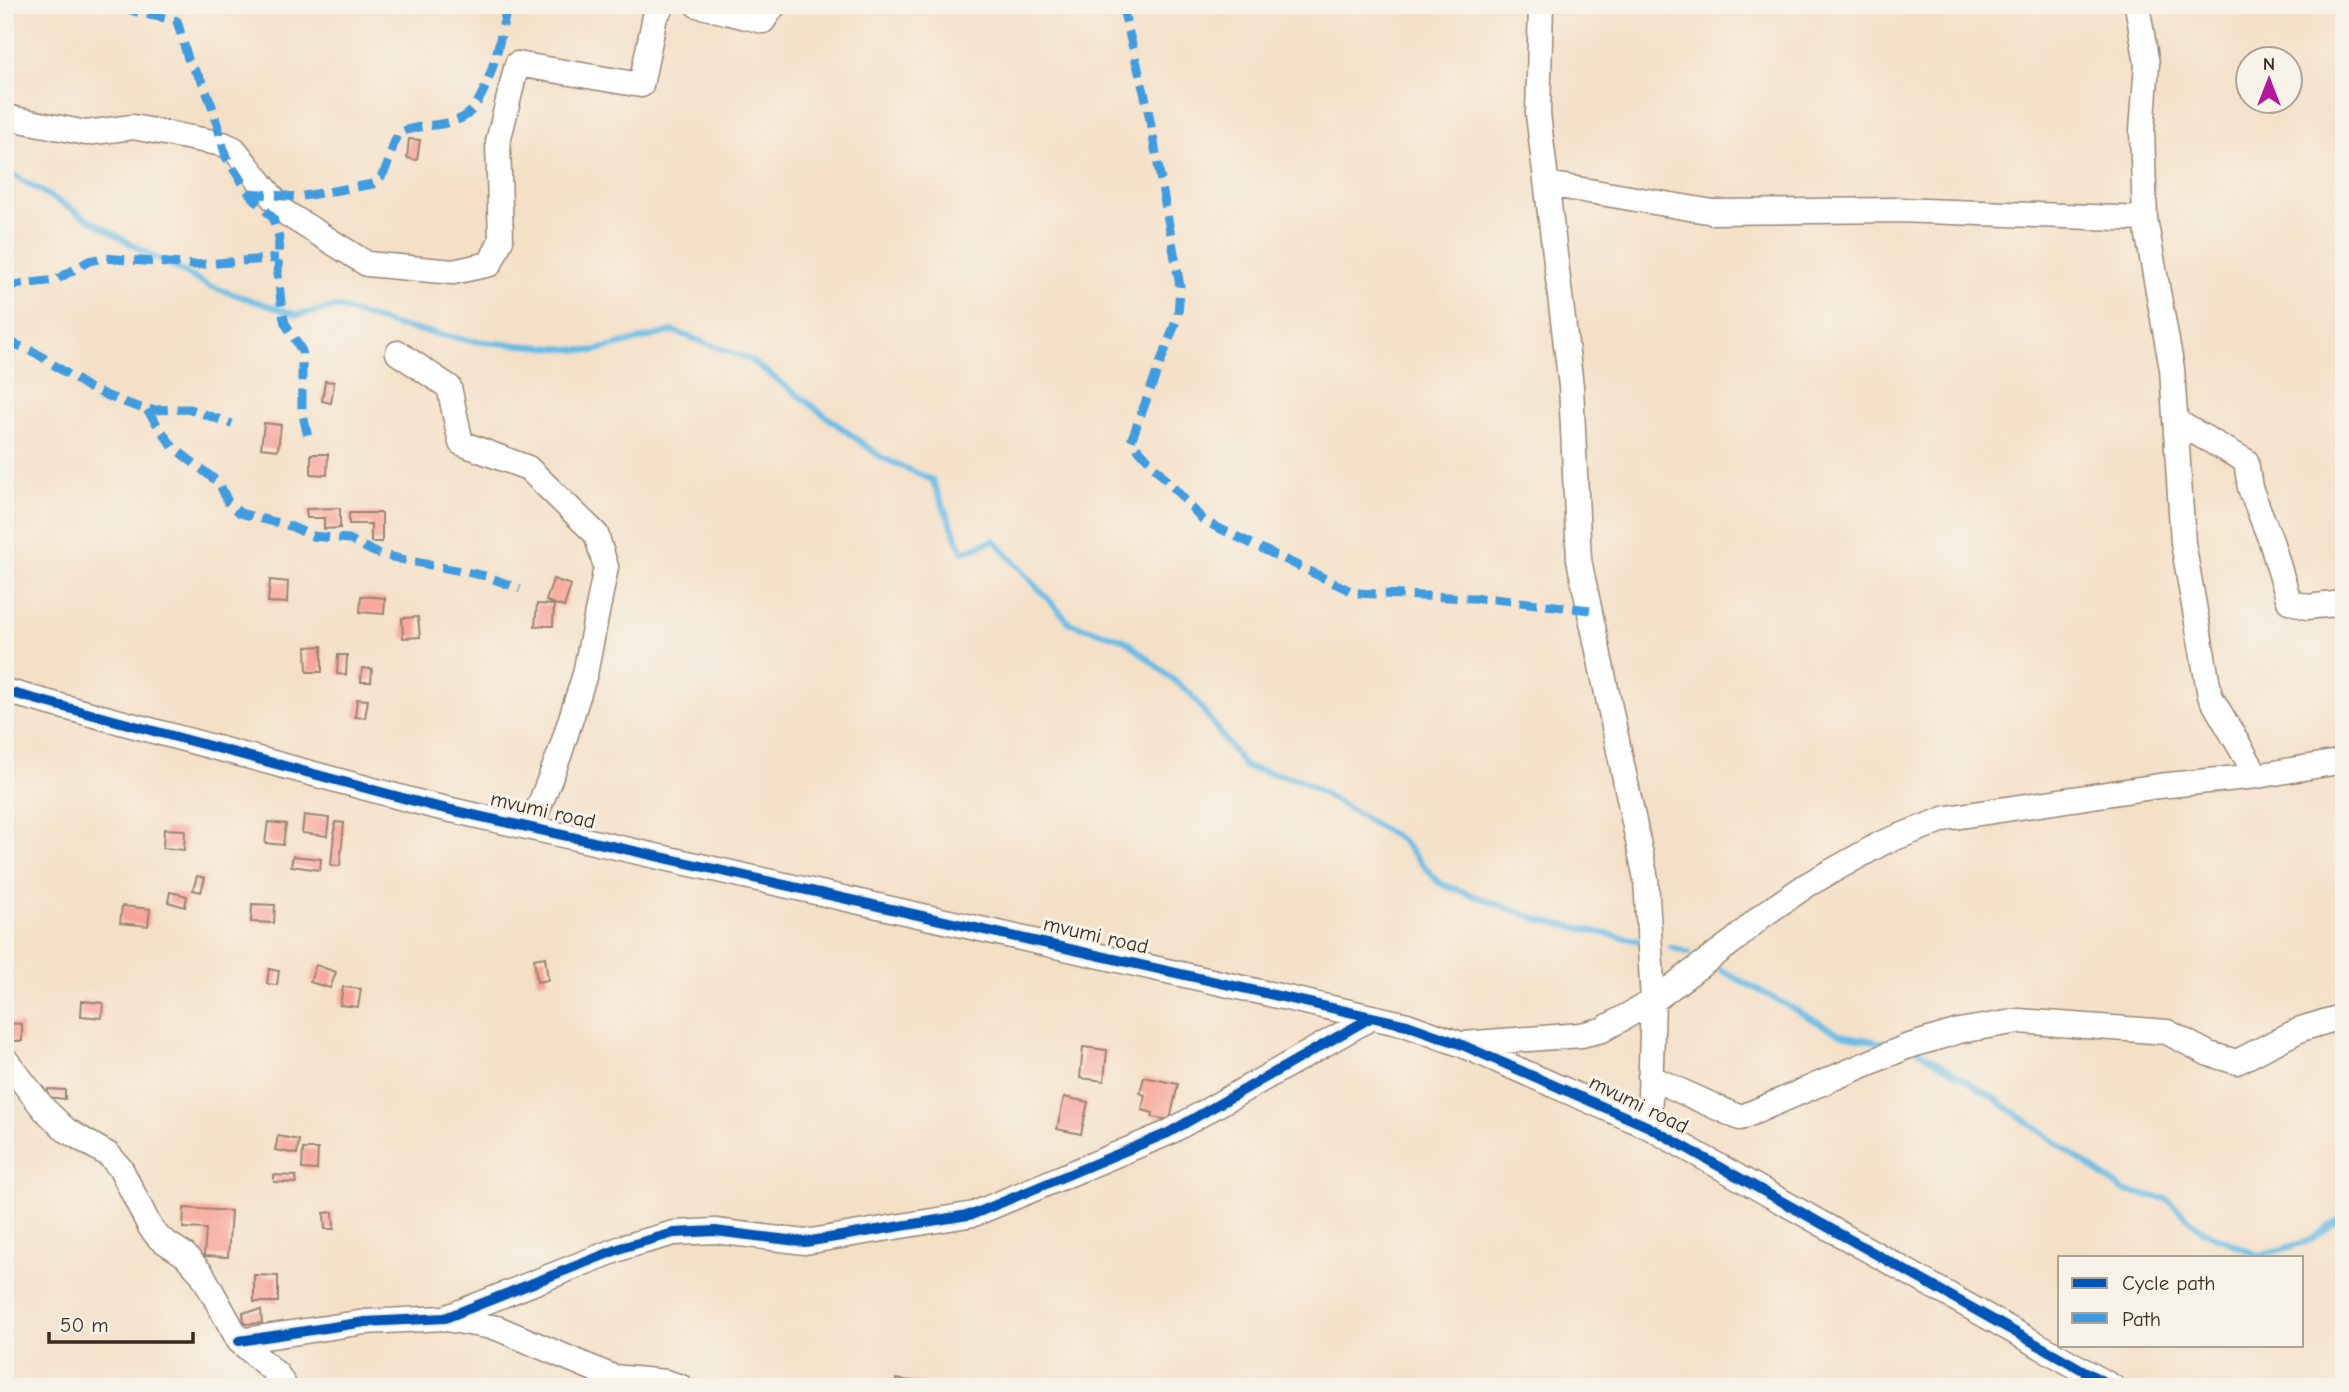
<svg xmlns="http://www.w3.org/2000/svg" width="2349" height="1392" font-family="'Comic Neue',sans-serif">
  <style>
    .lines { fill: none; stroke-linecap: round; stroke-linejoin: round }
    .stream { stroke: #6abce5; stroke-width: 6 }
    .building { fill: #f8a399 }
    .minor-casing { stroke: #988572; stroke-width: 27 }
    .minor { stroke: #fff; stroke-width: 24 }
    .quiet { stroke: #3f9ce0; stroke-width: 9; stroke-dasharray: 18 9; stroke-linecap: butt }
    .cycleway-casing { stroke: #f7f3e8; stroke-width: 15 }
    .cycleway { stroke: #0057b8; stroke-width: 10 }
    .labels { text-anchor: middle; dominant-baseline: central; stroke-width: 6; stroke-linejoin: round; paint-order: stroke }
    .street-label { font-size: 21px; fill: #3b2a1e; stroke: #f7f3e8 }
  </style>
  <rect width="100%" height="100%" fill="#f7f3e8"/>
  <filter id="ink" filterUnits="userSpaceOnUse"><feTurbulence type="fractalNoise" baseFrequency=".0143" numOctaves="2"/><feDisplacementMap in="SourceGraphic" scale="14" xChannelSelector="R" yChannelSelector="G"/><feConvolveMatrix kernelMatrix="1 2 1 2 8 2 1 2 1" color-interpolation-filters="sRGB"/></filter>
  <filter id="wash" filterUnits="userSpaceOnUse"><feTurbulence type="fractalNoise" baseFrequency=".00686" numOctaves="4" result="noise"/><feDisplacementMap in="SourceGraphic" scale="28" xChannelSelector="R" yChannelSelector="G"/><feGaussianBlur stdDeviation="1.57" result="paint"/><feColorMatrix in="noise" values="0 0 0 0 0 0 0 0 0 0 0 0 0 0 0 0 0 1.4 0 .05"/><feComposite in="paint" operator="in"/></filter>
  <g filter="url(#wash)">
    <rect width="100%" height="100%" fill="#f4e0c7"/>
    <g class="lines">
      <path class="stream" d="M2338 5 2344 7
        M5 170 133 245 209 286 297 315 337 307 397 326 472 341 593 351 673 331 749 359 881 457 932 480 963 552 994 540 1070 623 1125 640 1191 694 1245 767 1301 780 1401 840 1439 883 1541 920 1640 941
        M1671 947 1689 953
        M1721 970 1842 1035 1890 1044
        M1918 1050 1994 1098 2124 1191 2167 1199 2201 1230 2260 1256 2311 1240 2336 1221 2344 1225"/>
    </g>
    <g id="blocks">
      <path class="building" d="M409 139 420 140 417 160 407 158Z
        M325 381 334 382 331 403 322 401Z
        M264 423 281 425 278 450 261 448Z
        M311 454H328L327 475 311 474Z
        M340 508V528L324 529V518H307L306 509Z
        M349 513H382V542H371V524H349Z
        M553 579 571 585 564 607 546 601Z
        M270 580 288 582 287 603 268 602Z
        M361 596 385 598 384 614 360 612Z
        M537 604 554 605 553 626H535Z
        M418 617 420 637 403 638 402 618Z
        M322 646V672H307L306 647Z
        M338 655H347L346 675 337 674Z
        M362 668 372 669 371 682H361Z
        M357 699 368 700 365 718 355 717Z
        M304 815 329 818 327 836 302 833Z
        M268 822 286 824 283 845 265 843Z
        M335 822 344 823 340 866 331 865Z
        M164 829 185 830 184 850 163 848Z
        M293 856 321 859 320 870 291 866Z
        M197 876 205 878 201 892 193 890Z
        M170 892 187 896 185 907 168 902Z
        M252 904 275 905 274 923 251 922Z
        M122 906 150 909 148 926 120 923Z
        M545 957 548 980 537 982 534 959Z
        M316 965 336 972 330 988 310 982Z
        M269 969 279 971 277 985 267 984Z
        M343 987 361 989 358 1007 340 1005Z
        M82 1001 103 1003 102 1018 81 1016Z
        M5 1023 22 1024V1041H5Z
        M1083 1047 1107 1050 1104 1081 1080 1078Z
        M1144 1077 1178 1084 1170 1120 1152 1117 1153 1113 1142 1110 1145 1095 1140 1093Z
        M48 1089 65 1090V1099L47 1097Z
        M1064 1097 1088 1102 1081 1134 1057 1129Z
        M278 1136 299 1140 297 1154 275 1150Z
        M303 1149H318L317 1170 302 1169Z
        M274 1175 296 1176V1183L274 1182Z
        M184 1208 231 1211 228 1257 204 1256 206 1229 183 1228Z
        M333 1212 334 1229H325L324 1213Z
        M254 1275 278 1276V1302H254Z
        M261 1310 262 1323 244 1324 243 1312Z
        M896 1379 935 1385V1387H895Z"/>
    </g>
  </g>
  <g filter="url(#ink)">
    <use href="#blocks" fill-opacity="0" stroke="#988572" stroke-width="2"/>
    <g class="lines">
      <defs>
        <path id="minor" d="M697 5 763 21 774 5
          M1541 5 1538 114 1571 386 1579 560 1646 879 1653 1001 1649 1127
          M2137 5 2147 64 2142 131 2145 219 2172 369 2183 543 2210 696 2257 776
          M5 117 86 133 133 127 223 144 234 149 284 212 367 264 453 272 490 264 501 240 498 142 517 64 641 85 655 16 663 5
          M1547 184 1713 212 1897 210 2145 219
          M398 353 449 387 461 443 528 468 596 534 606 567 585 674 560 753 531 827
          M2175 421 2246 461 2250 488 2271 541 2289 601 2307 607 2344 603
          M5 691 429 805 1407 1025 1460 1044 1649 1127 2113 1387
          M1463 1044 1581 1035 1602 1030 1653 1001 1736 939 1763 915 1807 885 1882 843 1947 818 2159 786 2257 776 2344 761
          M5 1059 44 1109 66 1130 109 1155 121 1169 150 1227 159 1238 185 1255 202 1274 239 1341 277 1374 285 1387
          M1650 1077 1740 1118 1906 1047 1959 1031 2019 1021 2167 1032 2209 1054 2237 1062 2301 1029 2344 1016
          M446 1319 497 1328 613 1377 665 1382 681 1387
          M239 1341 365 1322 445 1318 624 1247 674 1233 715 1231 805 1242 974 1214 1168 1133 1372 1017"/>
      </defs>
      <use href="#minor" class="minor-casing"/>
      <use href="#minor" class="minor"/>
      <path class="quiet" d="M122 5C138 16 159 15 177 21L189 62 203 83 212 106 226 157 249 193 273 218 279 238 278 275 282 311 285 323 302 351V410L309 442
        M1122 5 1147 104 1180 286 1178 316 1131 441 1204 521 1355 593 1494 599 1590 610
        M249 193 298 197 373 184C392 171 388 150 399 133 418 124 443 127 462 118 488 106 502 33 507 5
        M5 286 56 280 89 261 103 258 195 265 278 258
        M5 340 36 353 89 388 120 401 147 410 190 409 232 424
        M147 410 173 447 219 483 228 502 240 513 290 526 312 536 349 539 374 552 400 559 486 576 520 589"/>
      <defs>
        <path id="cycleway" d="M5 691 429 805 1407 1025 1460 1044 1649 1127 2113 1387
          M239 1341 365 1322 445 1318 624 1247 674 1233 715 1231 805 1242 974 1214 1168 1133 1372 1017"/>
      </defs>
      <use href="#cycleway" class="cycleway-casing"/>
      <use href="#cycleway" class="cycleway"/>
    </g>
  </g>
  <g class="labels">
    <g class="street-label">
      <text transform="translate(543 810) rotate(13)">mvumi road</text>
      <text transform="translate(1096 935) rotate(13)">mvumi road</text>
      <text transform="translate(1639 1104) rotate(26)">mvumi road</text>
    </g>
  </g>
  <rect width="2349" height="1392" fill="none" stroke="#f7f3e8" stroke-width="28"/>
  <rect x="2058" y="1256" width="245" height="91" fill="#f7f3e8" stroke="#aca397" stroke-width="2"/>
  <rect x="2072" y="1278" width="35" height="10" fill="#0057b8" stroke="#aca397" stroke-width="2"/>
  <text x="2122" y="1290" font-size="21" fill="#3b2a1e">Cycle path</text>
  <rect x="2072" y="1313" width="35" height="10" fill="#3f9ce0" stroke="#aca397" stroke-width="2"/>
  <text x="2122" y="1326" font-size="21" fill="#3b2a1e">Path</text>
  <g transform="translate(2269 80)"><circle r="33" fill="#f7f3e8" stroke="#aca397" stroke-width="2"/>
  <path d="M0-5L12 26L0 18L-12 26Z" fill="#b5179e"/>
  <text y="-10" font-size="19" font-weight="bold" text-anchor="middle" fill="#3b2a1e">N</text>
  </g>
  <path d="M49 1332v10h144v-10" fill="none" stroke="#3b2a1e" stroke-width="3.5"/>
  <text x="60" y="1332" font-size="21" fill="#3b2a1e" stroke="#f7f3e8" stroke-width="5" paint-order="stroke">50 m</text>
</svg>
